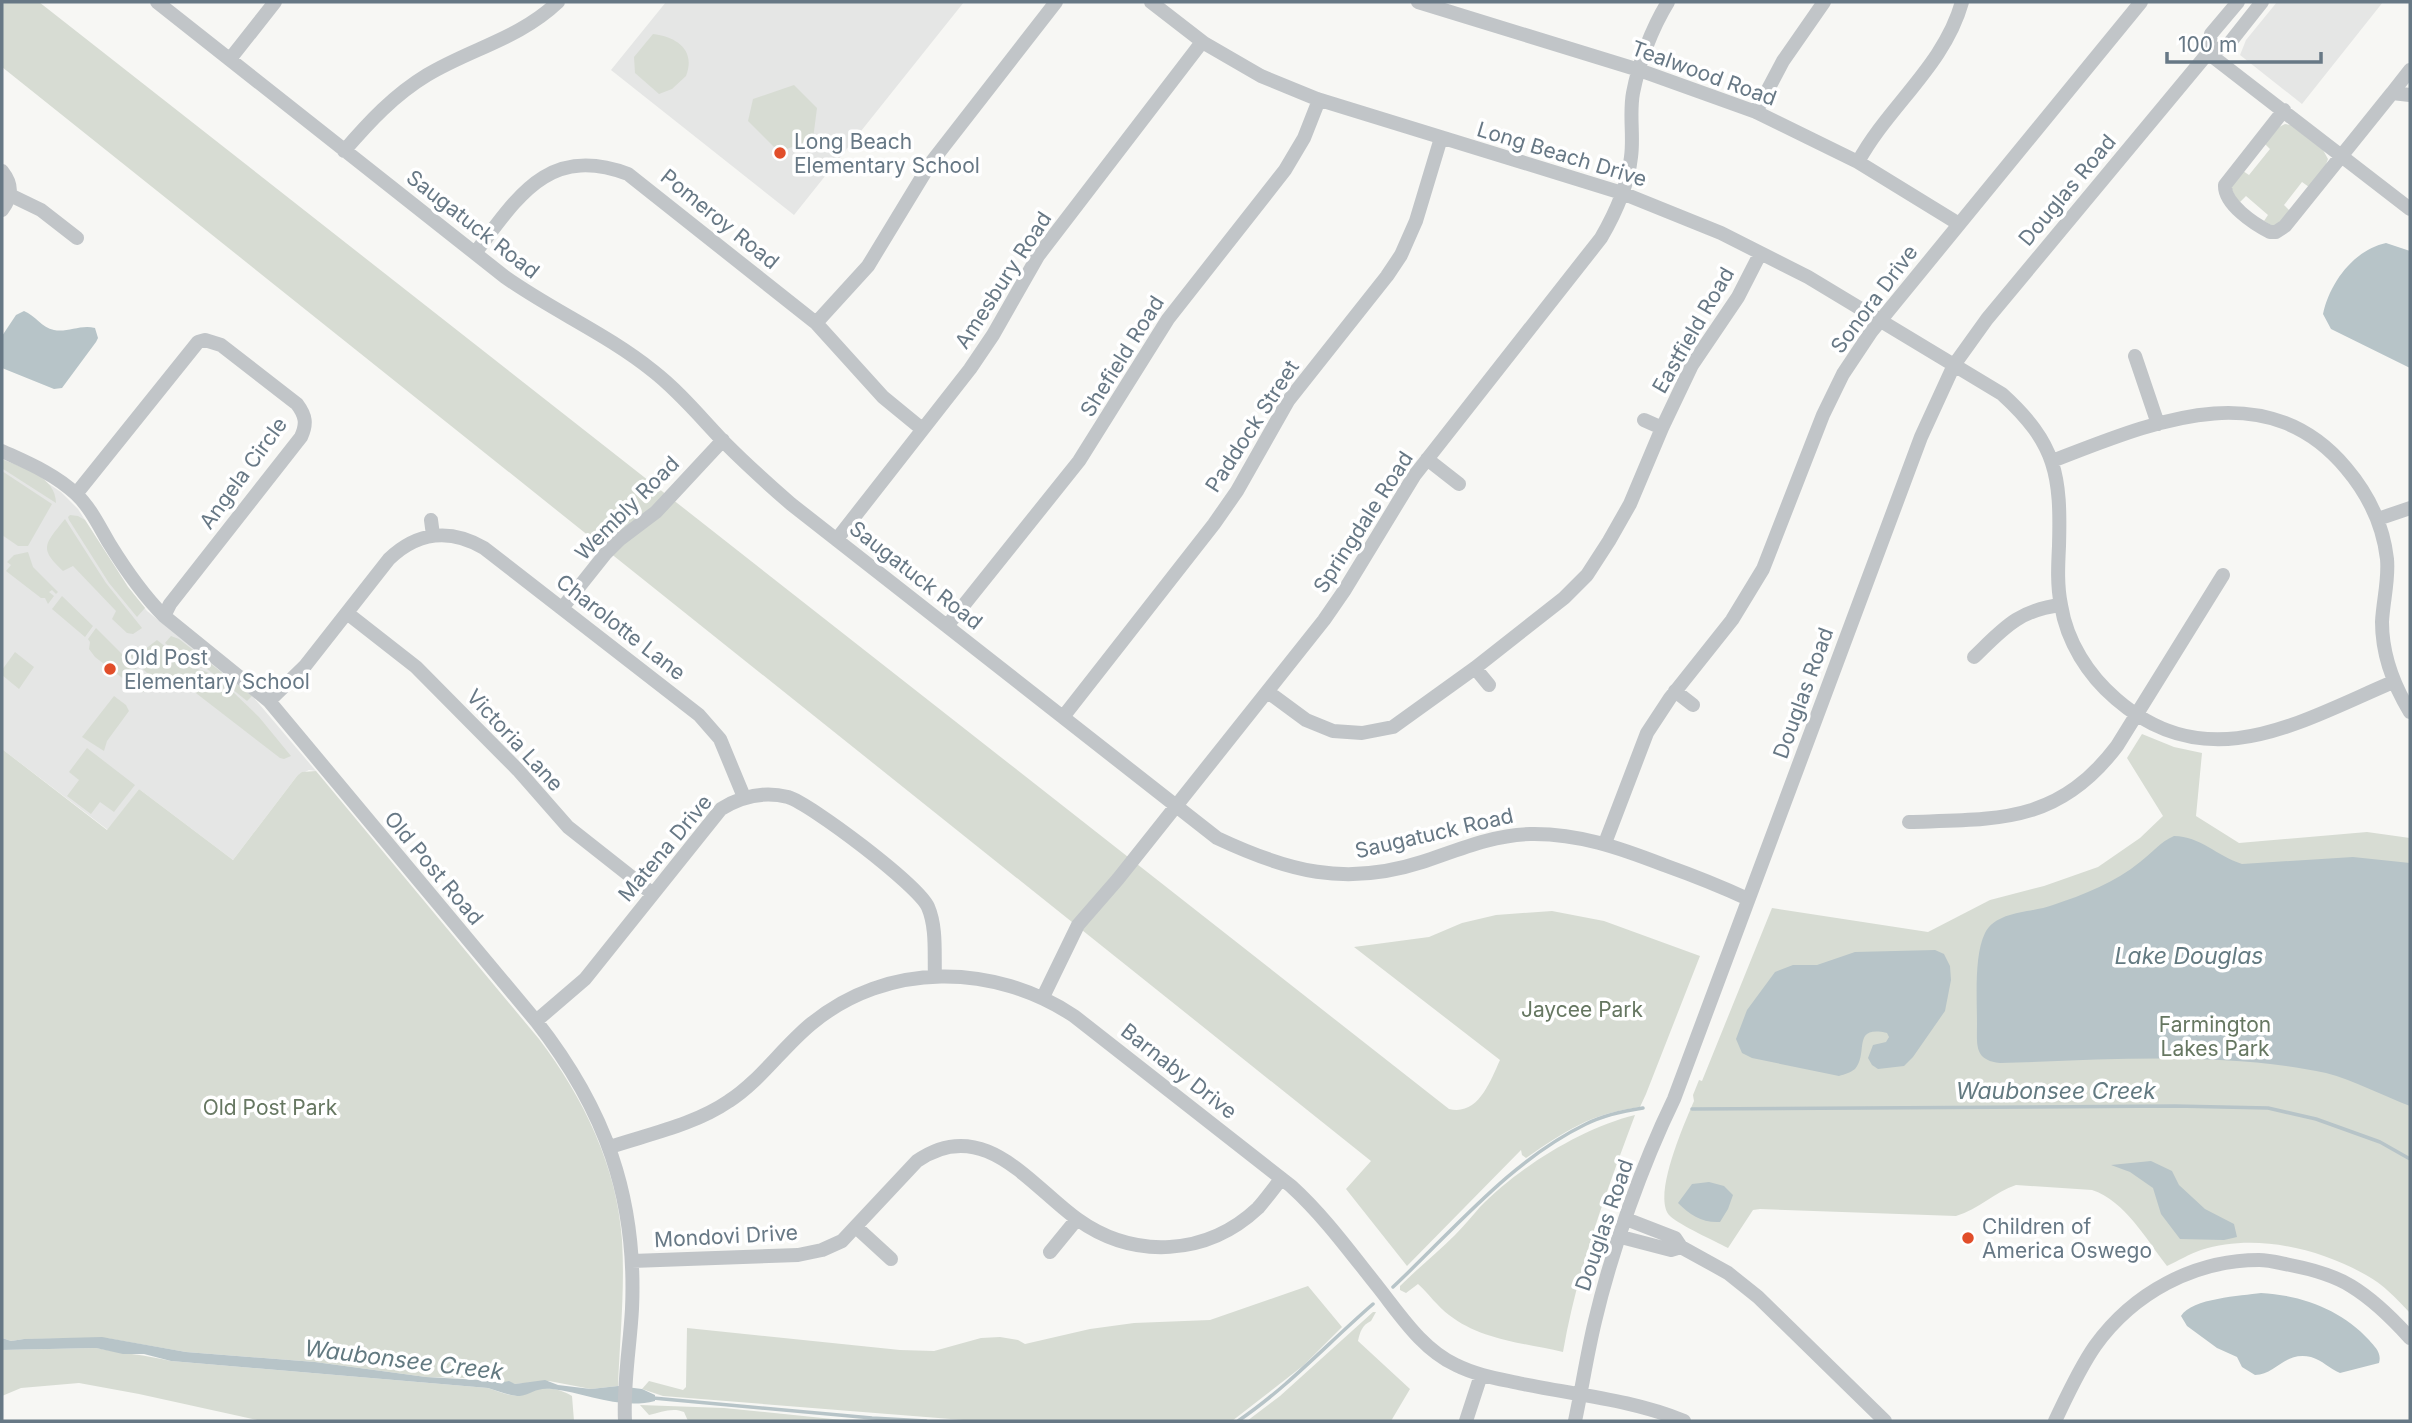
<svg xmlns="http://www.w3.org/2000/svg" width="2412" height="1423" font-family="Inter,sans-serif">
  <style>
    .built { fill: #e5e6e5 }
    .green { fill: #d7dcd3 }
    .water { fill: #b7c4c8 }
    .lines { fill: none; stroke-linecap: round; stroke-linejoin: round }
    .stream { stroke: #b7c4c8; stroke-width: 3.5 }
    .minor { stroke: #c1c5c8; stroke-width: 14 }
    .poi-dot { fill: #e14e2a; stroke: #fff; stroke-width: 2.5 }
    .labels { text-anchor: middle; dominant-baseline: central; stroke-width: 7; stroke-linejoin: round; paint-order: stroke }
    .street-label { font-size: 21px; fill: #677885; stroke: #fff }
    .poi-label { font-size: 21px; fill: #677885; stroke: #fff; text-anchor: start }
    .park-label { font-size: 21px; fill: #667761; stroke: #fff }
    .water-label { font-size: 23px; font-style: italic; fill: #637a81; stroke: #fff }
  </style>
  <rect width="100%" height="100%" fill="#f7f7f4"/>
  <path class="built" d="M666 2H964L794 215 611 70Z
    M2277 2H2383L2302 104 2240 55 2246 40Z
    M2 459 37 476 61 492 78 509 128 587 147 611 254 698 316 771 309 770 297 776 233 860 139 789 108 830 2 749Z"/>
  <path class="green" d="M2 2H39L1449 1109C1478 1116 1490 1082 1500 1060L1354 947 1429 937 1462 923 1496 915 1552 911 1604 921 1700 956 1646 1094 1640 1107C1590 1114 1567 1130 1526 1158L1522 1155 1521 1150 1407 1266 1346 1189 1371 1161 2 67Z
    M653 34C677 37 696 50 686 76L672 89 659 94 635 73 634 57Z
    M794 85 817 108 813 139 779 152 748 121 753 99Z
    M2285 124 2291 125 2323 150 2328 159 2325 167 2309 187 2302 182 2284 205 2290 211 2278 225H2271L2264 221 2268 215 2246 196 2240 202 2236 199 2231 187 2243 171 2249 175 2270 149 2265 144 2279 127Z
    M2 459C22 468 56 476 56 503L3 469Z
    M2 471 52 504 28 546H18L2 535Z
    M70 515 78 516 85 520 128 587 145 608 137 617 109 583 69 520 68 517Z
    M65 519 106 583 142 628 133 634 127 633 112 619 116 611 73 566 63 571C38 548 45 544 65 519Z
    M28 552 33 567 58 592 56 594 52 590 49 592 54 596 48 604 45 598H41L6 571 11 565 7 562 14 555Z
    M62 596 93 626 85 637 52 609Z
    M96 628 152 684 144 692 138 690 95 657 89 649 90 642 88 639Z
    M171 636 179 639 252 696 247 701 207 669 192 665 165 643Z
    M157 640 191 667 207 672 232 691 259 717 291 756 284 759 280 758 179 680 167 678 155 681 128 654 144 650Z
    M15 652 34 667 19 689 2 675V670Z
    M114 696 126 705 129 711 107 741 104 751 82 737Z
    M2142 734 2174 747 2202 753 2196 816 2239 843 2367 832 2410 838V1313C2397 1299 2383 1284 2366 1275 2318 1248 2255 1233 2201 1250 2189 1254 2178 1261 2167 1266 2146 1239 2125 1201 2092 1190L2016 1185C1995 1192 1979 1209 1956 1216L1760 1209 1753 1210 1728 1248C1713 1240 1681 1226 1670 1216 1651 1198 1685 1122 1694 1101L1693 1095 1699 1080 1702 1081 1772 908 1928 932 1990 900 2044 886 2098 867 2140 838 2163 816 2127 758Z
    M87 748 135 785 114 812 100 802 91 814 67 796 79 780 69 772Z
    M2 749 107 830 139 789 233 860 297 776 302 772 316 771 539 1039C583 1097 617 1166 622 1240 625 1288 620 1337 618 1386L591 1389 549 1381 515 1384 473 1378 426 1377 315 1362 186 1352 106 1338 24 1339 11 1341 2 1338Z
    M1635 1115C1606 1193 1577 1270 1563 1352 1524 1343 1481 1340 1449 1315 1437 1306 1429 1294 1418 1284L1406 1293 1400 1290V1286C1418 1268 1438 1252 1455 1235 1464 1226 1472 1216 1480 1207 1519 1167 1582 1128 1635 1115Z
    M1308 1286 1342 1327 1304 1365 1232 1421H976L663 1396 642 1389 649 1381 683 1390 686 1387 687 1328 900 1350 934 1351 981 1338 1000 1337 1018 1340 1025 1344 1090 1329 1134 1323 1210 1320Z
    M1373 1312H1376L1371 1321C1362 1325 1360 1332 1358 1341L1410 1389 1391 1421H1247L1280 1396Z
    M96 1348C121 1353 146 1355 171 1361L488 1388C498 1391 512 1398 522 1395 524 1395 531 1391 533 1390 545 1386 561 1389 572 1396L574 1421H262L139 1394 79 1383 21 1388 2 1396V1350Z
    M640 1405 724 1408 852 1421H688L684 1412C673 1407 661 1412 649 1415Z"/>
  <path class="water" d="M2386 243 2410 251V368L2331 329 2323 314C2330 282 2354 250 2386 243Z
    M24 311C35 315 42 328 54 330 67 333 81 324 95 328L98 338 96 342 62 388 54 389 2 368V336L16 315Z
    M2174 836C2200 836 2217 856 2242 864L2353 857 2410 863V1106C2383 1096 2354 1080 2326 1073 2223 1051 2105 1060 2000 1063 1974 1060 1977 1045 1977 1024 1977 998 1974 955 1985 933 1997 910 2033 913 2053 905 2083 895 2116 882 2140 862 2152 853 2160 842 2174 836Z
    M1935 950 1944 954 1950 966 1951 980 1945 1011 1913 1057 1904 1066 1878 1069 1872 1065 1868 1058 1873 1045 1886 1042 1889 1037 1887 1033C1851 1025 1869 1053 1855 1069 1850 1073 1845 1074 1839 1076L1752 1058 1742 1053 1736 1039 1747 1010 1775 972 1793 965H1817L1855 952Z
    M2151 1161 2172 1171 2179 1185 2205 1209 2234 1224 2237 1237 2224 1240 2180 1239 2161 1214 2153 1188 2130 1172 2111 1165Z
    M1709 1182 1724 1186 1733 1195 1728 1209 1720 1222C1702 1223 1690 1215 1678 1203L1692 1184Z
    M2261 1293C2301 1295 2342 1310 2369 1340 2375 1347 2382 1353 2379 1363L2340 1373C2330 1369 2322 1360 2311 1357 2284 1351 2276 1375 2255 1375L2242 1367 2237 1357 2217 1348 2187 1326 2181 1316C2192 1298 2241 1296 2261 1293Z
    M102 1337 186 1352 315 1362 426 1377 481 1380 483 1378 499 1383 509 1381 515 1384 545 1380 558 1385 591 1389 618 1386 642 1389 655 1395V1401C620 1410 586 1393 552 1389 536 1387 532 1394 520 1396 510 1396 498 1391 488 1388L171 1361 144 1354H123L96 1348 2 1350V1338L11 1341 24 1339Z"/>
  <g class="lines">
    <path class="stream" d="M1692 1109 2175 1106 2268 1108 2316 1119 2380 1142 2410 1159
      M1393 1287C1454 1230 1510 1161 1586 1124 1604 1115 1623 1111 1643 1108
      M653 1398 872 1418 926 1421
      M1238 1421C1288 1387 1328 1343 1373 1304"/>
    <path class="minor" d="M157 2 505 277C553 311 607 334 653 371 680 392 701 418 725 443 746 464 768 484 791 504L1217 838C1287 871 1345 887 1422 862 1458 850 1492 835 1530 834 1578 833 1620 848 1664 865 1692 875 1720 886 1748 899
      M1151 2 1204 43 1261 76 1317 99 1622 193 1721 233 1808 277 2002 394C2057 444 2061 476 2059 546 2058 566 2057 586 2061 605 2067 642 2088 675 2116 699 2208 779 2299 722 2393 682
      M1418 2 1639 70 1756 112 1858 162 1959 224
      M2208 53 2410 209
      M2208 53 2211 34 2238 2
      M230 59 275 2
      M2410 70 2392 93 2410 95
      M2284 110 2225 185C2224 204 2254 224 2270 232H2276L2285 226 2392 93
      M1756 112 1783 61 1824 2
      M344 151C369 122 394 95 427 75 472 48 519 39 558 2
      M1858 162C1889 105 1944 66 1962 2
      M2 171C13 185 12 196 2 210
      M10 195 41 210 77 238
      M475 253C518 197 548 144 628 174L816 323 883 397 922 429
      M816 323 868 266 930 164 1056 2
      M2135 356 2158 424
      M1644 420 1662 428
      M2 451C28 463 55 474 76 494 90 507 99 526 109 543 125 569 142 594 164 616L269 701 536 1021C605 1109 637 1197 632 1309 630 1346 623 1384 625 1421
      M1427 459 1459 484
      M2052 461C2149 424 2265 371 2346 468 2368 494 2383 524 2387 559 2389 580 2383 601 2382 622 2382 655 2393 684 2410 712
      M76 494 198 342 205 340 221 345 297 404C306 416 307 424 301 437L170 604 164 616
      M2378 519 2410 508
      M431 520 433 535
      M837 539 970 369 993 335 1038 256 1202 42
      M563 607 606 553 619 540 656 512 723 440
      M347 613 416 667 518 770 568 827 653 894
      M947 626 1079 461 1168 319 1285 170 1304 138 1319 100
      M1974 657C2003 629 2018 610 2061 605
      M1475 668 1489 685
      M1675 691 1693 705
      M1268 692 1306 720 1333 731 1362 733 1393 727 1475 668 1564 598 1587 575 1609 541 1630 504 1662 428 1692 365 1738 297 1760 254
      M269 701 305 666 389 559C417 532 450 528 484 548L699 715 720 739 744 797
      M1063 717 1214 524 1237 491 1288 401 1387 276 1401 255 1416 221 1441 138
      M1909 822C1998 819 2058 824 2117 746L2223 575
      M1605 843 1647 733 1670 698 1732 620 1763 569 1823 415 1843 374 1871 332 2141 2
      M1043 997 1078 925 1118 879 1324 620 1344 591 1414 476 1601 238C1615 214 1628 185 1631 157 1634 136 1629 114 1633 93 1639 62 1652 28 1668 2
      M536 1021 585 979 721 809C742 796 764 791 788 797 811 804 918 885 928 907 937 928 934 954 935 976
      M610 1147C649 1134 694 1125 729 1101 760 1081 782 1048 811 1024 887 961 994 963 1074 1016L1291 1186C1324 1216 1350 1252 1378 1287 1401 1316 1422 1349 1456 1365 1478 1376 1501 1379 1523 1384 1577 1395 1633 1400 1684 1421
      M1626 1219 1675 1238 1681 1247 1728 1273 1758 1297 1885 1421
      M856 1227 891 1259
      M1621 1237 1671 1250 1681 1247
      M1050 1252 1077 1219
      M632 1261 798 1255 822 1250 842 1241 917 1161C983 1115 1030 1185 1077 1219 1134 1260 1207 1256 1258 1208 1266 1199 1274 1188 1281 1179
      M1466 1421 1481 1375
      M1575 1421C1582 1388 1587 1354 1595 1321 1612 1249 1642 1165 1674 1099L1921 437 1954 365 1987 319 2208 53 2228 45 2262 2
      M2055 1421C2067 1396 2079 1369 2095 1346 2133 1293 2194 1260 2259 1260 2269 1260 2280 1263 2290 1265 2311 1269 2333 1275 2351 1286 2374 1300 2392 1318 2410 1338"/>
  </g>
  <g class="poi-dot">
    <circle cx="780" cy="153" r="7"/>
    <circle cx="110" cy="669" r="7"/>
    <circle cx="1968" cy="1238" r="7"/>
  </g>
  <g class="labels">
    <g class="street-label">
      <text transform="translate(1704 73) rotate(20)">Tealwood Road</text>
      <text transform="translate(1562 154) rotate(17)">Long Beach Drive</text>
      <text transform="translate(2067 190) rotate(-50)">Douglas Road</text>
      <text transform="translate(720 219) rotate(39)">Pomeroy Road</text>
      <text transform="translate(473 224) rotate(38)">Saugatuck Road</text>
      <text transform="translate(1003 280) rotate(-57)">Amesbury Road</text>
      <text transform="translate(1874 299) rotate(-53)">Sonora Drive</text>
      <text transform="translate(1693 330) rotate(-60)">Eastfield Road</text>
      <text transform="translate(1122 356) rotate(-58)">Shefield Road</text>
      <text transform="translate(1252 426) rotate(-57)">Paddock Street</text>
      <text transform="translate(243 473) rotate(-54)">Angela Circle</text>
      <text transform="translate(627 508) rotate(-45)">Wembly Road</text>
      <text transform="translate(1363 522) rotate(-57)">Springdale Road</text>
      <text transform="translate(916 575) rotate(38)">Saugatuck Road</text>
      <text transform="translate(621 627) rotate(38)">Charolotte Lane</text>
      <text transform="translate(1803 693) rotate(-70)">Douglas Road</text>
      <text transform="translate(515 740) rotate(47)">Victoria Lane</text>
      <text transform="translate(1434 833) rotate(-13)">Saugatuck Road</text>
      <text transform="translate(665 848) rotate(-50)">Matena Drive</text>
      <text transform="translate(434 868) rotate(50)">Old Post Road</text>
      <text transform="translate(1179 1071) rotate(38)">Barnaby Drive</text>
      <text transform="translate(1604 1225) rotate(-71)">Douglas Road</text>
      <text transform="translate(726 1236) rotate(-3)">Mondovi Drive</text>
    </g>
    <g class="poi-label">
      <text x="794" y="141">Long Beach<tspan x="794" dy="24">Elementary School</tspan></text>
      <text x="124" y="657">Old Post<tspan x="124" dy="24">Elementary School</tspan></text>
      <text x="1982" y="1226">Children of<tspan x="1982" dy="24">America Oswego</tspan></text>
    </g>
    <g class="park-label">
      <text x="1582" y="1009">Jaycee Park</text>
      <text x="2215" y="1024">Farmington<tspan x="2215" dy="24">Lakes Park</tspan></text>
      <text x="270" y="1107">Old Post Park</text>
    </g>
    <g class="water-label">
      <text x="2189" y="956">Lake Douglas</text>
      <text x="2056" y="1091">Waubonsee Creek</text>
      <text transform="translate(404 1360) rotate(7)">Waubonsee Creek</text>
    </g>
  </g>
  <rect width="2412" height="1423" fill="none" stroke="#677885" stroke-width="7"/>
  <path d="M2167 52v10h154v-10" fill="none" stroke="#677885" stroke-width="3.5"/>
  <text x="2178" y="52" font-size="21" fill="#677885" stroke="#ffffff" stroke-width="5" paint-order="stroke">100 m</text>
</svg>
